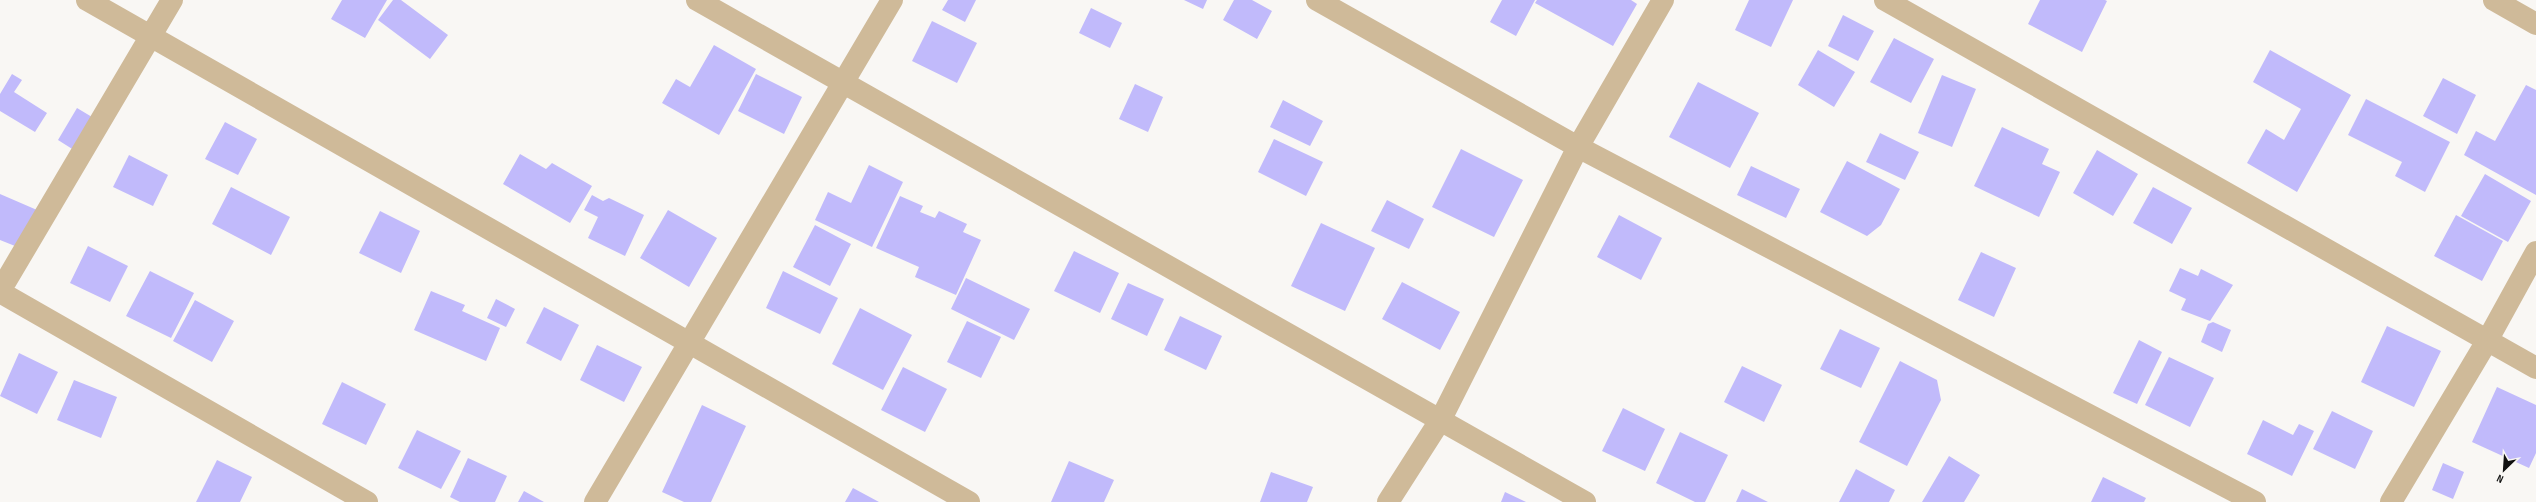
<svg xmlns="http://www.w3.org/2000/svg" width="2536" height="502" font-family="'Sofia Sans Condensed',sans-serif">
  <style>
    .building { fill: #c1bafb }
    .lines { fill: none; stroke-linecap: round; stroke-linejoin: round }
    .minor { stroke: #cfba99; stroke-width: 22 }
  </style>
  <rect width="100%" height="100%" fill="#f9f7f4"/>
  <path class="building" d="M342 0H387L365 38 331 19Z
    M393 0H401L448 35 430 59 378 20Z
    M948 0H976L965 22 942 10Z
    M1184 0H1207L1203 9Z
    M1234 0H1252L1272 11 1257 39 1223 20Z
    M1502 0H1535L1516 36 1490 22Z
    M1537 0H1631L1637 4 1613 46 1535 3Z
    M1749 0H1793L1771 47 1735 30Z
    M2040 0H2105L2107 1 2082 52 2028 24Z
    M1091 8 1122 23 1110 48 1079 33Z
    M1843 15 1874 31 1858 61 1828 46Z
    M932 21 977 43 957 83 912 61Z
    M1894 38 1934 59 1911 103 1870 82Z
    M714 45 756 69 719 135 662 103 676 79 690 87Z
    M1818 50 1855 72 1834 107 1798 85Z
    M2270 50 2351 95 2297 192 2247 163 2266 129 2284 140 2301 109 2253 82Z
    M12 74 22 80 14 92 47 113 35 132 0 111V94Z
    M756 74 802 97 784 134 738 111Z
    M1942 75 1976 89 1952 147 1918 133Z
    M2443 78 2476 95 2457 134 2423 116Z
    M1698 82 1759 113 1730 168 1669 137Z
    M1135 84 1163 97 1148 132 1119 119Z
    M2526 85 2536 90V195L2464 155 2476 131 2495 141Z
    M2366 99 2450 142 2425 192 2395 176 2402 162 2348 135Z
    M1283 100 1323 121 1310 146 1270 127Z
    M77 108 97 120 77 152 58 140Z
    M225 122 257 139 238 175 205 159Z
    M2002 127 2049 149 2042 164 2060 172 2039 217 1974 186Z
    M1880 133 1919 152 1905 180 1866 162Z
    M1274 139 1323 162 1306 196 1258 172Z
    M1461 149 1523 180 1494 237 1432 207Z
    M2097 150 2138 174 2113 216 2073 193Z
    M520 154 546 169 552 163 592 186 570 223 503 184Z
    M129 155 168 175 153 206 113 187Z
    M1847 161 1900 189 1881 225 1867 236 1820 212Z
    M869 165 903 182 872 247 815 220 828 192 851 203Z
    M1751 166 1800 189 1786 218 1737 195Z
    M2485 174 2531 201 2508 242 2461 216Z
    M231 187 290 217 271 255 212 224Z
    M2153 187 2192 208 2172 244 2133 223Z
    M0 194 37 210 20 248 0 240Z
    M592 195 603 201 609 198 644 215 625 256 588 238 598 217 584 210Z
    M900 196 923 206 920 212 935 218 939 211 967 224 963 232 981 240 956 295 915 277 919 267 876 248Z
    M1387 200 1424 219 1409 249 1371 231Z
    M668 210 717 238 689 287 640 258Z
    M380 211 420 231 401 273 359 253Z
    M1619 215 1662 238 1641 280 1597 257Z
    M2456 215 2503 241 2482 281 2434 256Z
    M1321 223 1375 248 1345 311 1291 286Z
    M815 225 851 244 830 286 793 267Z
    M88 246 128 266 110 302 70 283Z
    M1074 251 1119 273 1100 313 1054 291Z
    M1981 252 2016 268 1994 317 1958 300Z
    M2180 268 2198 276 2201 269 2233 285 2210 321 2181 310 2186 299 2169 291Z
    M150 271 194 293 171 338 126 316Z
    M783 271 838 298 820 334 766 308Z
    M966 278 1030 309 1014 340 951 309Z
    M1402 282 1460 312 1440 350 1382 319Z
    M1128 283 1164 299 1147 336 1111 319Z
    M431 291 465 305 462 311 500 328 486 361 414 330Z
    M496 299 515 309 506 327 487 318Z
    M195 300 234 321 212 362 173 341Z
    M544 307 579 325 561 361 526 343Z
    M860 308 912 335 883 390 832 364Z
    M1180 316 1222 336 1206 370 1164 350Z
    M967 321 1001 337 981 378 947 362Z
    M2213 322 2231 330 2222 352 2201 342 2208 324Z
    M2387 326 2441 351 2414 407 2361 382Z
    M1840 329 1880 348 1861 388 1820 369Z
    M2139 340 2162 352 2137 404 2113 393Z
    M597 345 642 367 624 402 580 380Z
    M19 353 58 372 37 414 0 396Z
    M2169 357 2214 378 2190 427 2145 405Z
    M1900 361 1937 380 1941 400 1907 466 1859 442Z
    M1742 366 1782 385 1764 422 1724 402Z
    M903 367 947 389 925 432 881 410Z
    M74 380 117 397 101 438 57 420Z
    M342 382 386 404 366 445 322 424Z
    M2497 387 2536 405V453L2529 468 2472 442Z
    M702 405 746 426 711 502H684L662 492Z
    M1623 408 1665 429 1645 471 1602 451Z
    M2332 411 2373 431 2355 469 2313 449Z
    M2263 420 2293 435 2299 424 2314 431 2292 476 2247 454Z
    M417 430 461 451 441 489 398 468Z
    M1680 432 1728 455 1705 502H1695L1656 483Z
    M1949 456 1980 475 1964 502H1922Z
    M468 458 507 476 495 502H460L450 497Z
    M217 460 252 477 240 502H196Z
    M1069 461 1114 480 1104 502H1051Z
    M2443 463 2464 472 2453 499 2432 490Z
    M1856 469 1895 490 1889 502H1839Z
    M1271 472 1313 487 1307 502H1260Z
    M2103 477 2146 498 2144 502H2091Z
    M853 488 879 502H845Z
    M1742 489 1768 502H1736Z
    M524 491 544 502H518Z
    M1505 492 1526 502H1501Z"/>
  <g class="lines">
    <path class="minor" d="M87 0 969 502
      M697 0 1585 502
      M1317 0 1578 147 1663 0
      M1885 0 2536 368
      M2494 0 2536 24
      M0 291 172 0
      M0 292 367 502
      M595 502 892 0
      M1388 502 1441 419 1578 147 2255 502
      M2391 502 2487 341 2536 252"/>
  </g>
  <g transform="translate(2504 470) rotate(205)" stroke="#f9f7f4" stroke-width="3" paint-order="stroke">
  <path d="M0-3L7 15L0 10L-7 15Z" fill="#111110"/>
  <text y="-6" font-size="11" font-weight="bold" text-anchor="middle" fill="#111110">N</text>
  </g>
</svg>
